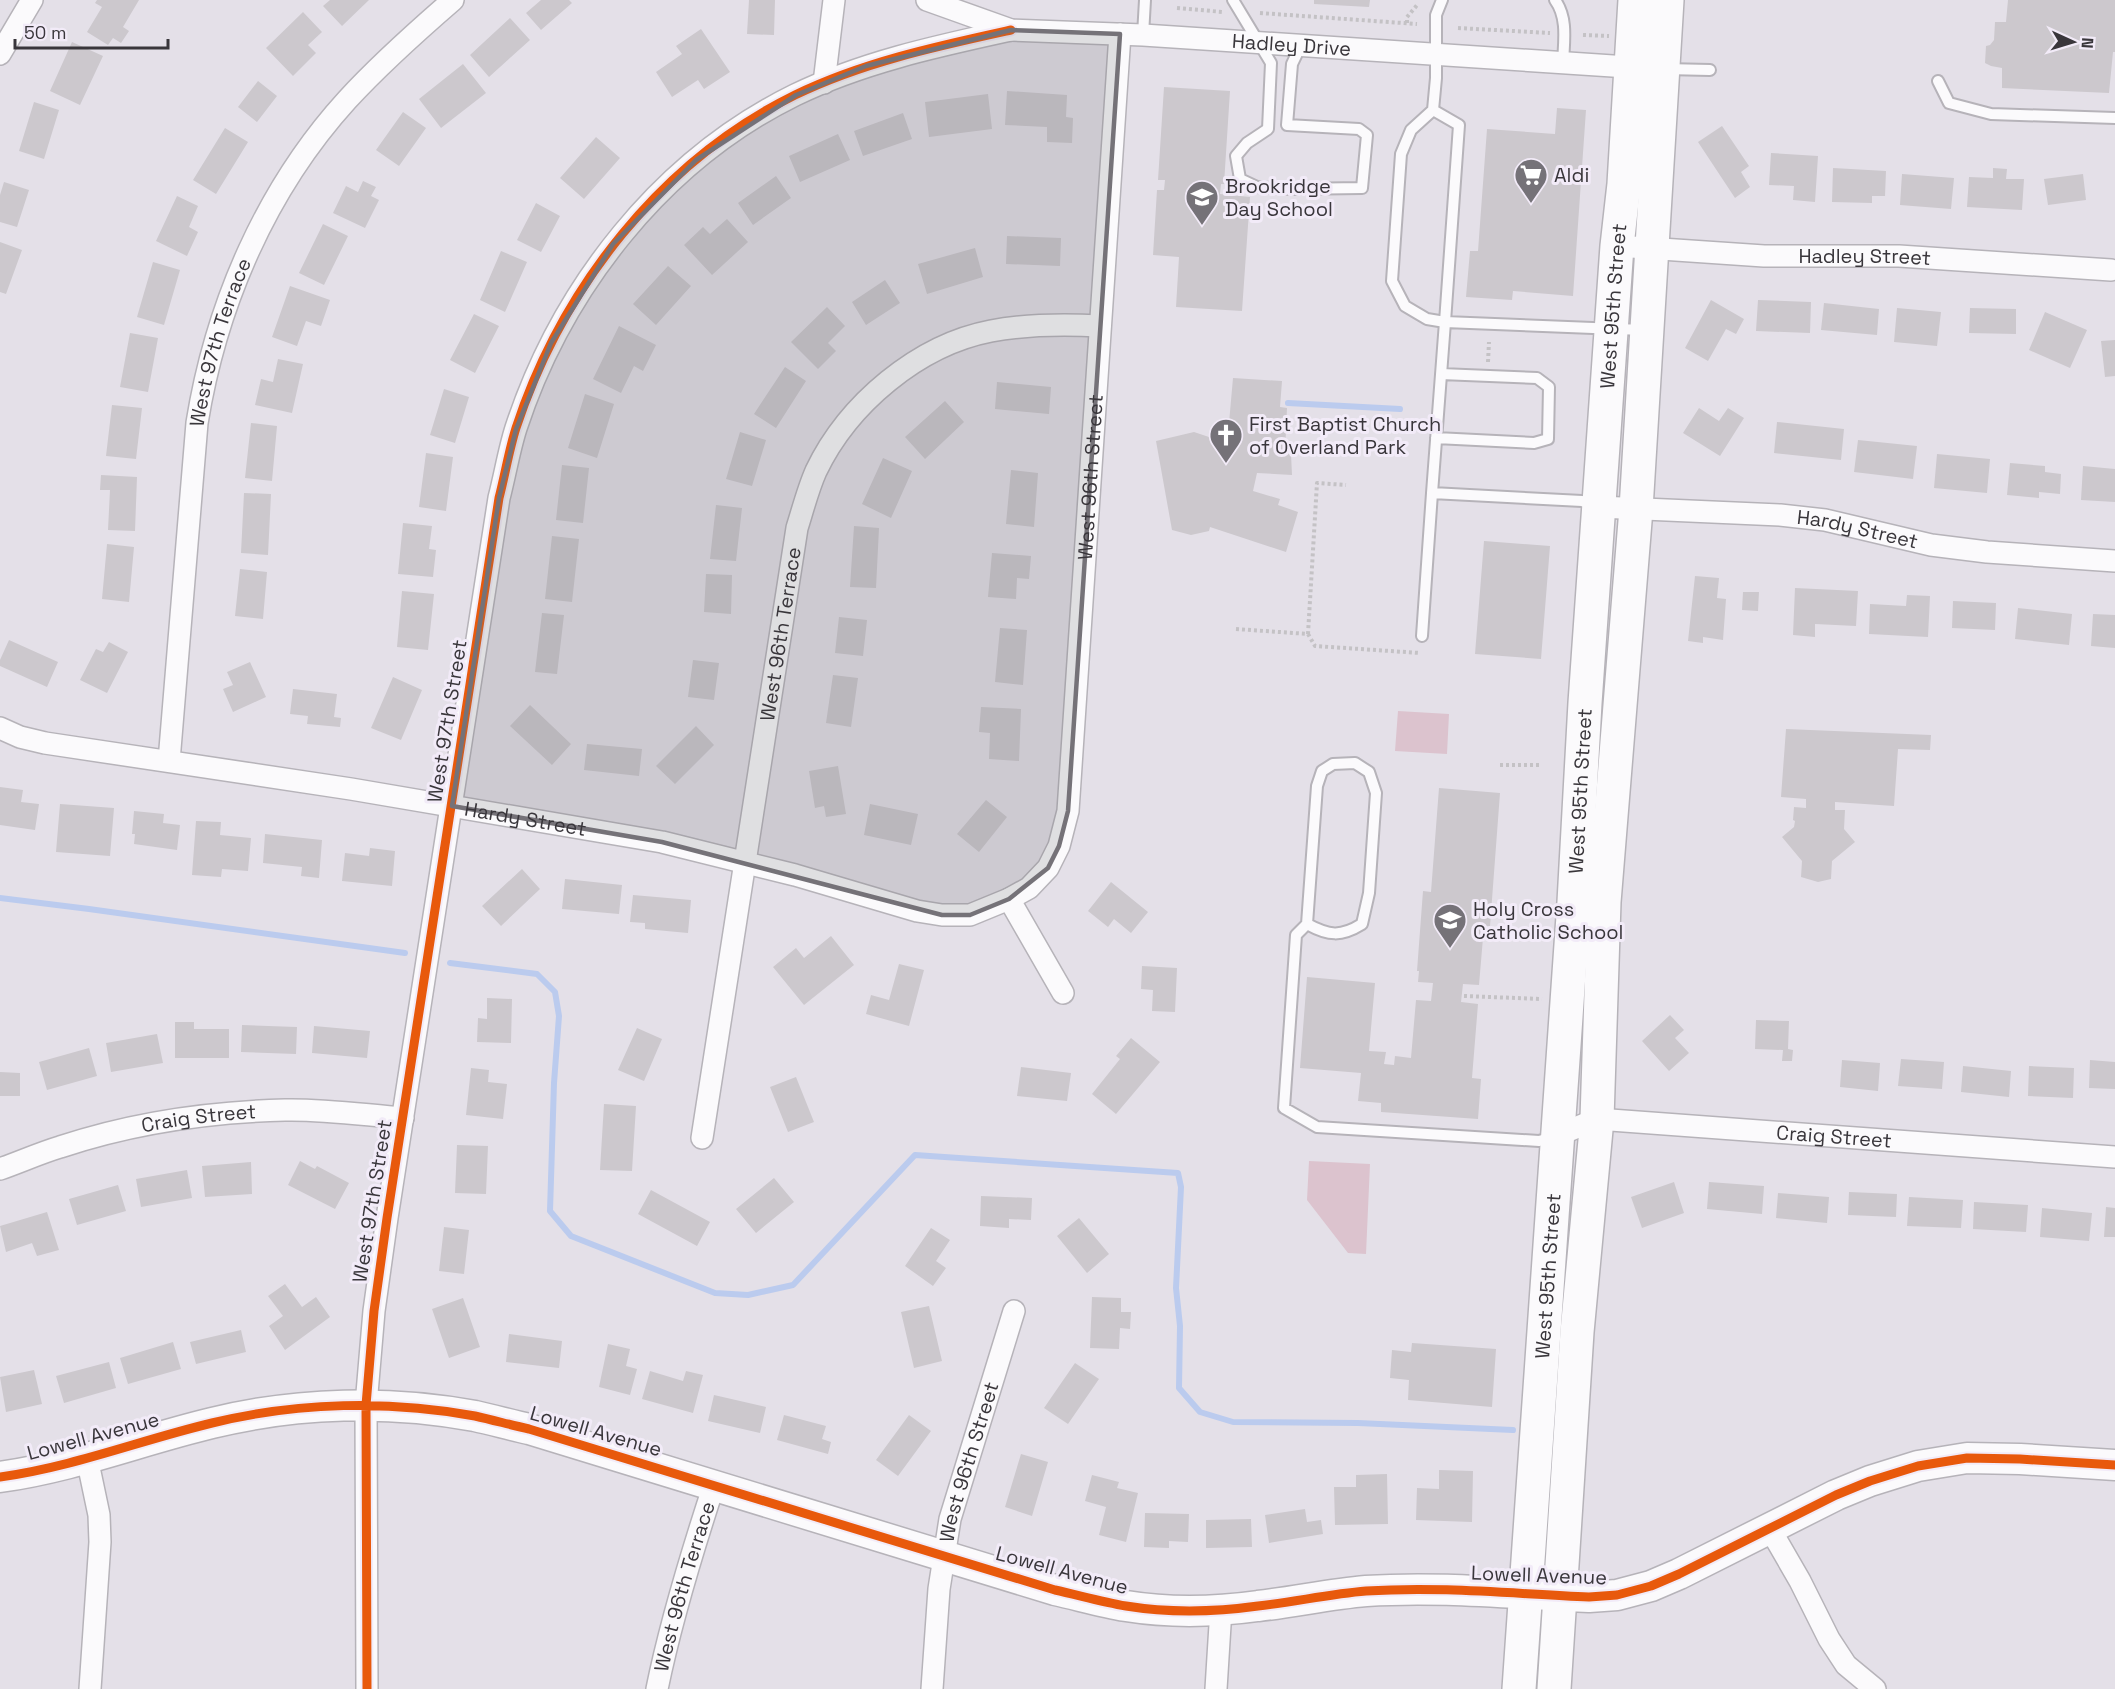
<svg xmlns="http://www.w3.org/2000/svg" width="2115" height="1689" font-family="'Space Grotesk',sans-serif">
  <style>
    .green { fill: #dcc3ce }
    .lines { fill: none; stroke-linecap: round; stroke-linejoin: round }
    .stream { stroke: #bbcbee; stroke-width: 6 }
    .building { fill: #ccc8cd }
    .lane-casing { stroke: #b6b3b9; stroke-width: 14 }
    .street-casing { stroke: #b6b3b9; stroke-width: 24 }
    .secondary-casing { stroke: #b6b3b9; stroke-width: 33 }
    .primary-casing { stroke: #b6b3b9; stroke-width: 36 }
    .path { stroke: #c4c2c5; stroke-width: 4; stroke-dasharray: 3 3; stroke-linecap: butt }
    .lane { stroke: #fbfafc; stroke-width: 10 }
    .street { stroke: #fbfafc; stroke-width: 21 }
    .secondary { stroke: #fbfafc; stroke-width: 30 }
    .primary { stroke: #fbfafc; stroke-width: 33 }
    .cycleway-casing { stroke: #f2ebf8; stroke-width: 13 }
    .cycleway { stroke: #e8590c; stroke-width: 9 }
    .marked { fill: #757278; fill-opacity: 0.2; stroke: #757278; stroke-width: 4.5; stroke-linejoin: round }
    .labels { text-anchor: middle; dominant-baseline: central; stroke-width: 6; stroke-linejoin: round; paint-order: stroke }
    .street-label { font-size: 20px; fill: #39363b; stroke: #f2ebf8 }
    .poi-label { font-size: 20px; fill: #39363b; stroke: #f2ebf8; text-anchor: start }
  </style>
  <rect width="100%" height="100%" fill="#e4e0e8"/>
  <path class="green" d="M1398 711 1449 714 1447 754 1395 751Z
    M1309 1161 1370 1164 1366 1254 1348 1253 1307 1200Z"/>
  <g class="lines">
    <path class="stream" d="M1288 403 1400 409
      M0 898 89 909 405 953
      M450 963 537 974 555 992 559 1016 554 1083 550 1211 571 1236 715 1293 748 1295 793 1285 915 1155 1178 1173 1181 1187 1176 1288 1180 1326 1179 1388 1200 1412 1233 1422 1358 1423 1513 1430"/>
  </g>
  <path class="building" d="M97 0H139L123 27 129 31 121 43 113 38 108 45 87 32 102 7 95 3Z
    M330 0H369L342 26 323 6Z
    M541 0H569L572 3 541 30 526 13Z
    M749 0H775L774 35 747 34Z
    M1314 0H1370L1369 7 1314 4Z
    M2008 0H2115V52H2113L2109 93 2002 88V68L1991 66 1985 63 1986 46 1990 45 1994 40 1995 22H2006Z
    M303 12 322 32 308 45 316 53 293 76 266 48Z
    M510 18 530 40 489 77 470 55Z
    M701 29 730 72 704 89 698 80 672 97 656 72 682 54 676 46Z
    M72 42 103 56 80 105 50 91Z
    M463 64 486 93 441 128 419 99Z
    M258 81 277 96 257 122 238 107Z
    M1164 87 1230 91 1224 184H1221L1220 194 1250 197 1242 311 1176 307 1179 257 1153 255 1157 190H1164L1165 180H1158Z
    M1007 91 1067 95 1066 117 1073 118 1072 143 1047 142V127L1005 125Z
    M988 94 992 129 929 137 925 102Z
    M34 102 59 110 44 159 19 151Z
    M1557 108 1586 110 1573 296 1513 291 1512 300 1466 297 1470 251H1478L1487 129 1555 134Z
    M403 112 426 128 399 166 376 150Z
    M903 113 912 139 863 156 854 131Z
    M1722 126 1749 166 1741 172 1750 187 1735 198 1698 142Z
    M225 128 248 142 216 194 193 180Z
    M838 134 850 160 800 182 789 156Z
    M596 137 620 158 584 199 560 178Z
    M1771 153 1818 156 1815 202 1793 200 1794 186 1769 185Z
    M1833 168 1886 171 1885 196H1872V203L1832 202Z
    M1993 168 2007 169 2006 179H2024L2022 210 1967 207 1969 177 1993 178Z
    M1902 174 1954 178 1951 209 1900 205Z
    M2083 174 2086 200 2048 205 2044 179Z
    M776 176 791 198 753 225 738 203Z
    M363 181 376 187 371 196 379 200 365 228 333 213 346 186 358 192Z
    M4 182 29 190 17 227 0 222V195Z
    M177 196 198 206 189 227 198 232 187 256 156 241Z
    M536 203 560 216 541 252 517 240Z
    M727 219 748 242 712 275 684 245 703 227 710 234Z
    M323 224 348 236 324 285 299 273Z
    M1007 236 1061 238 1060 266 1006 264Z
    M0 242 22 250 6 294 0 292Z
    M975 248 983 277 927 294 918 264Z
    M501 251 527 262 505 312 480 300Z
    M153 262 180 270 164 325 137 317Z
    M668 266 691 286 656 325 633 304Z
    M885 280 900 303 866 325 852 302Z
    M290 286 330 300 321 326 306 321 297 346 272 337Z
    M1711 300 1744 319 1736 334 1726 329 1708 361 1685 348Z
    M1758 300 1811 302 1810 333 1756 331Z
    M1824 303 1879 309 1877 335 1821 330Z
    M827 307 845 326 828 343 836 351 818 369 791 342Z
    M1897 308 1941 312 1937 346 1894 342Z
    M1970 308 2016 309V334L1969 333Z
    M2045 312 2087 330 2070 368 2029 350Z
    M474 314 499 326 475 373 450 360Z
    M619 326 656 345 643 371 634 366 621 393 593 379Z
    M130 333 158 338 148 392 120 387Z
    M2115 340V376L2105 377 2101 341Z
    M278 359 303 364 292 413 255 405 261 379 273 382Z
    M785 367 806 381 776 428 754 414Z
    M1233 378 1282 381 1280 407 1287 408 1285 453 1291 454 1292 475 1257 473 1253 491 1280 499 1278 505 1298 512 1286 552 1210 527 1209 531 1191 535 1172 530 1156 441 1194 432 1224 442 1229 423Z
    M997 382 1051 387 1049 414 995 409Z
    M444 389 469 397 455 443 430 435Z
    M585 394 614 404 597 458 568 448Z
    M945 401 964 422 925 459 905 437Z
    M112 405 142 408 136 459 106 456Z
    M1699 408 1719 421 1728 408 1744 418 1720 456 1683 433Z
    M1777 422 1844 429 1841 460 1774 453Z
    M251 423 277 426 272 481 245 478Z
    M740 432 766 440 752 486 726 479Z
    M1858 440 1917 446 1913 479 1854 472Z
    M426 453 453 457 446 511 419 507Z
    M1937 454 1990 459 1987 493 1934 488Z
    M883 458 912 471 891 518 862 504Z
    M2010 463 2045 466V472L2061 474 2060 494 2039 492V498L2007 495Z
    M562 465 589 468 583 523 556 520Z
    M2083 466 2115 469V502L2081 500Z
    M1011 470 1038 473 1034 527 1006 524Z
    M101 475 137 477 135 531 108 530 110 490H100Z
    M244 493 271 494 268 555 241 553Z
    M716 505 742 508 736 561 710 559Z
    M403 523 432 526 429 549 436 550 433 577 398 574Z
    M854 526 879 528 876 588 850 587Z
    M552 536 579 539 572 602 545 599Z
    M1484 541 1550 546 1541 659 1475 654Z
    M107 544 134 547 129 602 102 599Z
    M992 553 1031 556 1029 579 1017 578 1016 599 988 597Z
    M240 569 267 572 263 619 235 616Z
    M706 574 732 575 731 614 704 612Z
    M1695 576 1719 578 1717 598 1726 599 1723 640 1703 637V643L1688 641Z
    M1795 588 1858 591 1856 626 1815 624V637L1793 635Z
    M402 591 434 594 428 650 397 647Z
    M1743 592H1759L1758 611 1742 610Z
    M1907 595 1930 596 1928 637 1869 634 1870 604 1906 606Z
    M1953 601 1996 603 1995 630 1952 628Z
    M2018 608 2072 614 2069 645 2015 639Z
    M542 613 564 615 557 674 535 672Z
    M2093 614 2115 615V648L2091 646Z
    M839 617 867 620 863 656 835 653Z
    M1000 628 1027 630 1023 685 995 682Z
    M9 640 58 662 47 687 0 666V660Z
    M109 642 128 652 107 693 80 680 96 649 103 652Z
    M693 660 719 663 714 700 688 697Z
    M250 662 266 697 233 712 223 689 233 685 227 672Z
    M833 675 858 678 851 727 826 723Z
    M393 677 422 690 401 740 371 728Z
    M293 689 337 694 334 717 341 718 340 727 307 724 308 716 290 714Z
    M530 705 571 744 552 765 510 726Z
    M981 707 1021 709 1019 761 989 759 990 733 979 732Z
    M696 726 714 745 675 784 656 766Z
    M1786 729 1931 735 1930 750 1898 749 1894 806 1835 802V810H1845L1844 829 1855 842 1832 861 1831 879 1818 882 1801 877 1802 861 1782 837 1794 827 1795 821 1793 820 1794 807 1806 808V799L1781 797Z
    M587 744 642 749 639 776 584 770Z
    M838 766 846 814 826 817 824 806 815 808 809 771Z
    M0 787 23 790 21 802 39 804 35 830 0 825Z
    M1439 788 1500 793 1490 926H1484L1479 985 1463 984 1461 1002 1478 1004 1472 1078 1481 1079 1478 1119 1381 1112V1103L1358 1101 1361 1073 1300 1068 1307 977 1375 983 1369 1051 1386 1052 1384 1064 1394 1065 1395 1056 1411 1058 1416 1000 1431 1001 1433 983 1418 982 1419 971H1417L1423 891 1431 892Z
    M986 800 1007 817 979 852 957 834Z
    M60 804 114 808 110 856 56 852Z
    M870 804 918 814 911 845 864 835Z
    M134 811 164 814 163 823 180 825 177 850 134 844 135 834H132Z
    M196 821 221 822 220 835 251 838 248 871 222 869 221 877 192 875Z
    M265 834 322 840 319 878 301 876 302 867 263 863Z
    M370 848 395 851 392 886 342 881 345 853 369 856Z
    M522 869 540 889 501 926 482 906Z
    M565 879 622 885 619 914 562 909Z
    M1111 882 1148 912 1131 933 1114 919 1108 927 1088 911Z
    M633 895 691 900 688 933 645 929V923L630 922Z
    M831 936 854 965 804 1005 773 967 796 948 804 958Z
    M899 964 924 970 909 1026 866 1014 871 995 889 1000Z
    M1142 966 1177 968 1175 1012 1152 1011 1153 990 1141 989Z
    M487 998 512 999 511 1043 477 1042 478 1018 487 1019Z
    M1670 1015 1684 1030 1675 1038 1689 1053 1669 1071 1642 1041Z
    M1756 1020 1789 1021 1788 1049 1793 1050 1792 1061H1782L1783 1050 1755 1049Z
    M175 1022H194V1029H229V1058H175Z
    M242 1025 297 1027 296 1054 241 1052Z
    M314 1026 370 1031 367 1058 312 1053Z
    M637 1028 662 1039 644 1081 618 1070Z
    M157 1034 163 1063 111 1072 106 1043Z
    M1131 1038 1160 1062 1116 1114 1092 1094 1120 1059 1116 1056Z
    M89 1048 97 1076 47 1090 39 1062Z
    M1901 1059 1944 1062 1942 1089 1898 1086Z
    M1842 1060 1880 1063 1878 1091 1840 1087Z
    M2090 1060 2115 1062V1089L2089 1088Z
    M1963 1066 2011 1071 2009 1097 1961 1092Z
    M2029 1066 2074 1068 2073 1098 2028 1096Z
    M1021 1067 1071 1073 1067 1101 1017 1096Z
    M471 1068 489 1070 488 1082 507 1084 503 1119 466 1115Z
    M0 1072 20 1073V1096H0Z
    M796 1077 814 1122 788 1132 770 1087Z
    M604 1104 636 1106 632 1171 600 1170Z
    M457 1145 488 1146 486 1194 455 1193Z
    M300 1161 315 1169 317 1166 349 1183 335 1209 288 1185Z
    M251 1162 252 1194 205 1197 202 1166Z
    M187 1170 192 1198 141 1207 136 1179Z
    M774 1178 794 1202 756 1233 736 1209Z
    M1674 1182 1684 1213 1642 1228 1631 1197Z
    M1709 1182 1764 1186 1762 1214 1707 1209Z
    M118 1185 126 1211 77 1225 69 1199Z
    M651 1190 710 1222 697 1246 638 1214Z
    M1849 1192 1897 1194 1896 1217 1848 1215Z
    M1778 1193 1829 1197 1827 1223 1776 1218Z
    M981 1196 1032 1198 1031 1220 1009 1219V1228L980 1226Z
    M1909 1197 1963 1200 1961 1228 1907 1226Z
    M1974 1202 2028 1205 2026 1232 1973 1229Z
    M2106 1207 2115 1208V1237H2104Z
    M2042 1208 2092 1213 2089 1241 2040 1237Z
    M47 1212 59 1250 37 1256 32 1243 6 1252 0 1226Z
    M1079 1218 1109 1254 1087 1273 1057 1236Z
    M444 1227 469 1230 464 1274 439 1271Z
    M931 1228 950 1240 936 1261 946 1268 933 1286 905 1266Z
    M285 1284 302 1307 316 1297 330 1317 285 1350 269 1326 283 1316 268 1296Z
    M1092 1297 1121 1298V1312H1131L1130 1329 1120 1328 1119 1349 1090 1348Z
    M463 1298 480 1347 449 1358 432 1309Z
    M929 1306 942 1361 914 1368 901 1312Z
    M241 1330 246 1352 196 1364 190 1342Z
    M509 1334 562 1341 559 1368 506 1362Z
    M173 1342 181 1369 128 1384 120 1358Z
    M1412 1343 1496 1349 1492 1407 1408 1400 1409 1380 1390 1378 1392 1350 1411 1352Z
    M608 1344 630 1349 626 1366 637 1369 630 1395 599 1387Z
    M109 1362 116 1388 64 1403 56 1376Z
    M1075 1363 1099 1379 1068 1424 1044 1408Z
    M34 1370 42 1404 6 1412 0 1377Z
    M650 1371 683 1381 686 1371 703 1375 693 1413 642 1399Z
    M714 1395 766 1407 760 1433 708 1421Z
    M784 1415 826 1426 822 1439 831 1442 828 1454 777 1440Z
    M909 1415 931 1431 898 1476 876 1460Z
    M1021 1454 1048 1462 1032 1516 1005 1507Z
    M1439 1470 1473 1471 1472 1522 1416 1520 1417 1488 1439 1489Z
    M1387 1474 1388 1524 1335 1525 1334 1487H1356V1475Z
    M1092 1475 1119 1482 1117 1488 1138 1493 1126 1542 1099 1535 1106 1507 1085 1501Z
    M1305 1509 1307 1522 1321 1520 1323 1534 1269 1543 1265 1515Z
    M1145 1513 1189 1514 1188 1542 1169 1541V1548L1144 1547Z
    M1251 1519 1252 1547 1206 1548V1520Z"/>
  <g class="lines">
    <defs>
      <path id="lane" d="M1233 0 1271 63 1268 129 1247 143 1236 156 1240 179 1257 187 1290 189 1362 188 1367 135 1359 129 1287 125 1292 64 1301 45
        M1555 0C1568 18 1564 41 1563 63
        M1143 35 1145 0
        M1665 69 1710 70
        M1938 81 1949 103 1991 114 2115 118
        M1433 110 1459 125 1445 322 1427 319 1405 306 1392 281 1401 154 1411 130 1433 110 1436 78V15L1442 0
        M1436 438 1534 443 1548 439 1549 387 1537 378 1441 374
        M1432 493 1445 322 1643 330
        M1422 636 1432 493 1582 501 1596 506
        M1307 924 1317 786 1322 771 1333 764 1355 763 1369 772 1376 793 1369 893 1362 924C1341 937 1329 936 1307 924L1296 935 1284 1108 1317 1127 1539 1141 1553 1137"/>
      <g id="street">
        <path id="s1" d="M927 0 1011 30 1143 35 1643 68"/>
        <path d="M0 54 32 0"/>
        <path d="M824 83 834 0"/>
        <path id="s2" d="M1617 246 1764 256H1899L2111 270"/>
        <path id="s3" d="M1599 507 1780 515 1825 520 1931 545 1987 552 2115 561"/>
        <path id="s4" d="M0 728 20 737 45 743 351 789 662 842 795 875 917 911 942 915H970L1009 899 1029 888 1048 868 1059 846 1068 811 1120 34"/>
        <path id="s5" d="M169 761 197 423C216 305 266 189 347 100 380 64 416 32 453 0"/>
        <path d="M1009 899 1063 993"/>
        <path id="s6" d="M1556 1136 1597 1119 2115 1157"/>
        <path id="s7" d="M702 1138 797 528C803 509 808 489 816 471 848 404 918 345 991 331 1028 324 1064 324 1100 326"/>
        <path id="s8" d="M0 1169C20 1162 40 1153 60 1147 132 1123 209 1112 285 1110 324 1109 364 1115 403 1118"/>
        <path d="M87 1458 99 1515 100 1542 90 1689"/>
        <path d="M1770 1529 1800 1581 1829 1639 1846 1665 1875 1689"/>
        <path d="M367 1689 366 1405 374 1311 387 1218 499 498C505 475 509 450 516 428 562 288 661 161 795 95 863 62 938 46 1011 30"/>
        <path id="s9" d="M657 1689C671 1620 692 1552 714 1485"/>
        <path id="s10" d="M932 1689 939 1589 950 1519 1014 1311"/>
        <path d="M1216 1689 1221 1609"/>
      </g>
      <path id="secondary" d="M0 1477C73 1467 141 1440 212 1423 298 1402 389 1400 475 1416 493 1420 511 1425 529 1429L1055 1590C1078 1595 1102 1602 1126 1606 1169 1613 1215 1612 1258 1606 1294 1602 1330 1594 1366 1591 1441 1586 1515 1594 1589 1597L1617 1595 1651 1586 1679 1574 1836 1495 1870 1481 1918 1466 1967 1458 2020 1459 2115 1465"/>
      <g id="primary">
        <path id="s11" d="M1519 1689 1574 902 1585 703 1617 246 1624 184 1635 0"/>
        <path d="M1554 1689 1577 1332 1597 1119 1604 902 1636 509 1667 0"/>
      </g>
    </defs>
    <use href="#lane" class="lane-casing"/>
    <use href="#street" class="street-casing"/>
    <use href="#secondary" class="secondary-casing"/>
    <use href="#primary" class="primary-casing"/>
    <path class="path" d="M1177 8 1223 12
      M1260 13 1417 24
      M1407 23V17L1418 4
      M1458 28 1550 33
      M1583 35 1609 36
      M1488 362 1489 342
      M1236 629 1308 634 1317 483 1346 485
      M1308 634 1315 646 1420 653
      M1500 765H1542
      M1464 996 1542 999"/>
    <use href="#lane" class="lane"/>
    <use href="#street" class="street"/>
    <use href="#secondary" class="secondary"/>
    <use href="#primary" class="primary"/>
    <defs>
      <path id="cycleway" d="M0 1477C73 1467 141 1440 212 1423 298 1402 389 1400 475 1416 493 1420 511 1425 529 1429L1055 1590C1078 1595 1102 1602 1126 1606 1169 1613 1215 1612 1258 1606 1294 1602 1330 1594 1366 1591 1441 1586 1515 1594 1589 1597L1617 1595 1651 1586 1679 1574 1836 1495 1870 1481 1918 1466 1967 1458 2020 1459 2115 1465
        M367 1689 366 1405 374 1311 387 1218 499 498C505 475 509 450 516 428 562 288 661 161 795 95 863 62 938 46 1011 30"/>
    </defs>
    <use href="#cycleway" class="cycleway-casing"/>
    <use href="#cycleway" class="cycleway"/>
  </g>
  <path class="marked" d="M1011 30 1120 34 1068 811 1059 846 1048 868 1009 899 970 915H942L662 842 452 806 499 498 516 429 551 343 613 244 696 160 796 95 866 66Z"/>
  <defs>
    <symbol id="supermarket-pin" viewBox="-11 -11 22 30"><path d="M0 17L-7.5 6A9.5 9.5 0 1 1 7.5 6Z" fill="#757278" stroke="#f2ebf8"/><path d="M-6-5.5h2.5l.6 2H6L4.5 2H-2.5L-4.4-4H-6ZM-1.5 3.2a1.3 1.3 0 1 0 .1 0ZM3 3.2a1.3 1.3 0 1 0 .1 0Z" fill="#fff"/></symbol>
    <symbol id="school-pin" viewBox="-11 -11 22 30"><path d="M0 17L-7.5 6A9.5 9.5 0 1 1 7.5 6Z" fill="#757278" stroke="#f2ebf8"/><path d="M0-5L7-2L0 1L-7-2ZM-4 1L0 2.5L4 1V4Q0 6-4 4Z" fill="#fff"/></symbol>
    <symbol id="church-pin" viewBox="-11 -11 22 30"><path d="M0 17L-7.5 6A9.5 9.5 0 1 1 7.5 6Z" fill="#757278" stroke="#f2ebf8"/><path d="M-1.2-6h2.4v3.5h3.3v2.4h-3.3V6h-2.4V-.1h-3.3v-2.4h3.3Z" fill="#fff"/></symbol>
  </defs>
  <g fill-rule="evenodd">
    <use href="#supermarket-pin" x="1512" y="156" width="38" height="52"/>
    <use href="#school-pin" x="1183" y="178" width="38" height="52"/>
    <use href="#church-pin" x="1207" y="416" width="38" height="52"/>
    <use href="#school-pin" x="1431" y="901" width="38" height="52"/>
  </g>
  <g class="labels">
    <g class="street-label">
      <text stroke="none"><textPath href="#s1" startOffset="370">Hadley Drive</textPath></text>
      <text stroke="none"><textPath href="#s2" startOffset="248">Hadley Street</textPath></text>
      <text stroke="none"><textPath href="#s11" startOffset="1386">West 95th Street</textPath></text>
      <text stroke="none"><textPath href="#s5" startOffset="423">West 97th Terrace</textPath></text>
      <text stroke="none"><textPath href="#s4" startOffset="1478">West 96th Street</textPath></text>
      <text stroke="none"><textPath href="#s3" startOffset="260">Hardy Street</textPath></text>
      <text stroke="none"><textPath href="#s7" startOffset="510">West 96th Terrace</textPath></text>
      <text transform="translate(447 721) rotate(-81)">West 97th Street</text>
      <text stroke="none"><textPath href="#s11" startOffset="900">West 95th Street</textPath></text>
      <text stroke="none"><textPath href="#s4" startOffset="534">Hardy Street</textPath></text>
      <text stroke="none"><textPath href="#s8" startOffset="206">Craig Street</textPath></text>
      <text stroke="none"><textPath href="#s6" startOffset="282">Craig Street</textPath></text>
      <text transform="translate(372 1201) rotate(-81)">West 97th Street</text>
      <text stroke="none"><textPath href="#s11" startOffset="414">West 95th Street</textPath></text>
      <text transform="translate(596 1431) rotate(16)">Lowell Avenue</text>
      <text transform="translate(93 1436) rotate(-15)">Lowell Avenue</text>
      <text stroke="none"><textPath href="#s10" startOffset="231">West 96th Street</textPath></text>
      <text transform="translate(1062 1570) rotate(15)">Lowell Avenue</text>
      <text transform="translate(1539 1575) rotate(2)">Lowell Avenue</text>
      <text stroke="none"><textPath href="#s9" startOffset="106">West 96th Terrace</textPath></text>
    </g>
    <g class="poi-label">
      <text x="1554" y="175">Aldi</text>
      <text x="1225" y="186">Brookridge<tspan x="1225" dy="23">Day School</tspan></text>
      <text x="1249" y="424">First Baptist Church<tspan x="1249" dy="23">of Overland Park</tspan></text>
      <text x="1473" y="909">Holy Cross<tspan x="1473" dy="23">Catholic School</tspan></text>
    </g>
  </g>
  <g transform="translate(2073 42) rotate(94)" stroke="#f2ebf8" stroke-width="4.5" paint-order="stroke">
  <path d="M0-4.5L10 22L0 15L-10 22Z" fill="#39363b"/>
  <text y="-9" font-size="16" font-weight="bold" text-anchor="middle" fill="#39363b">N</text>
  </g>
  <path d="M15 39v9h153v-9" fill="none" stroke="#39363b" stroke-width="3"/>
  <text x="24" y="39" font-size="18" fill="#39363b" stroke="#f2ebf8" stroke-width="4.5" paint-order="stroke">50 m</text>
</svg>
